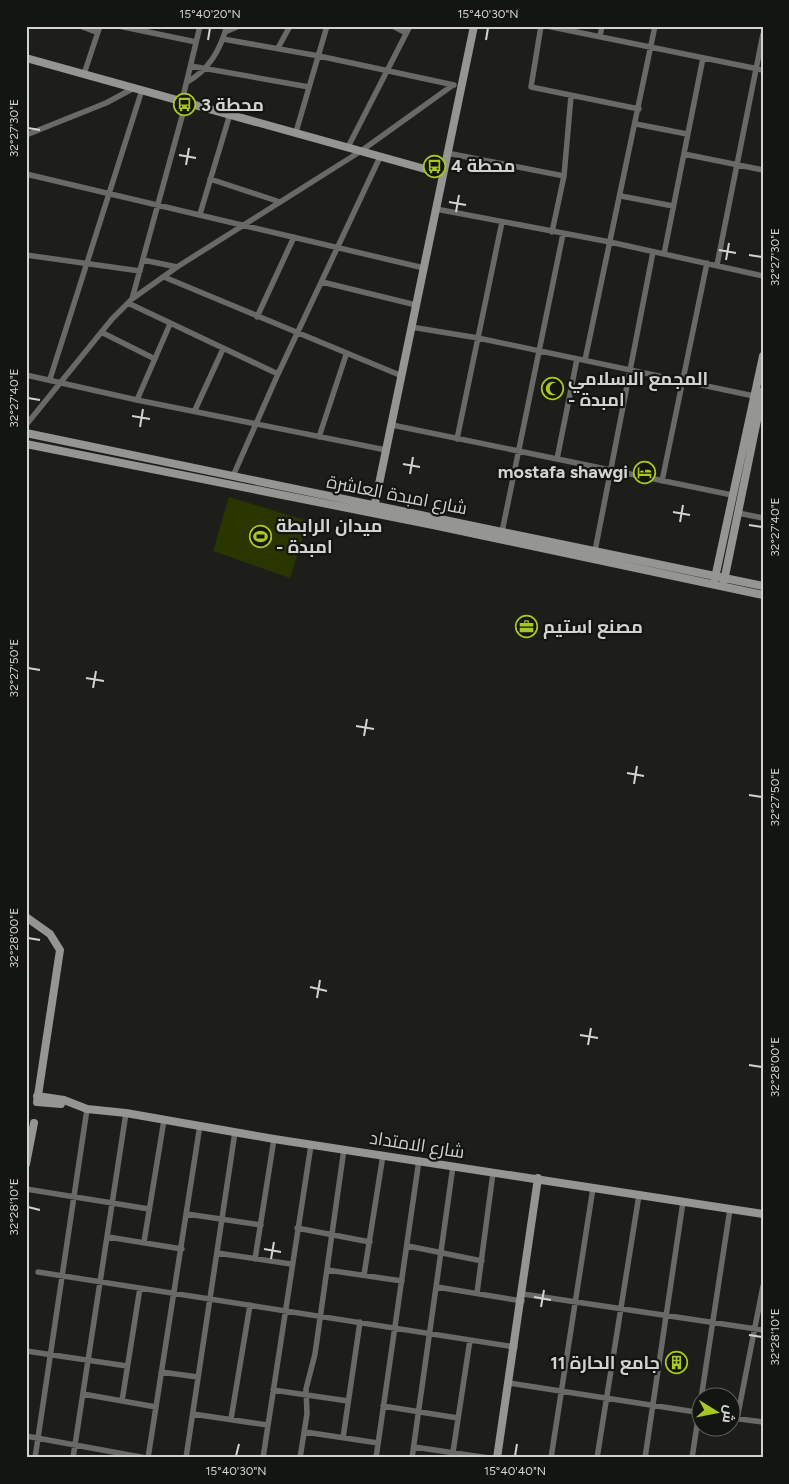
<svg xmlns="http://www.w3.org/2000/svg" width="789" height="1484" font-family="Figtree,Cairo,sans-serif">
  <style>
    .garden { fill: #2a3600 }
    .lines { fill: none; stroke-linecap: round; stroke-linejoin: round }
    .street { stroke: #696a68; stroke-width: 5.5 }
    .secondary { stroke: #959692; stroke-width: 8 }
    .ticks { fill: none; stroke: #d2d3d0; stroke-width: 2 }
    .labels { text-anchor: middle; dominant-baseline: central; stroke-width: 4.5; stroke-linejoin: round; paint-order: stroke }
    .poi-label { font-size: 18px; font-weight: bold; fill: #d2d3d0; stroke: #131511; text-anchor: start }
    .street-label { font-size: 18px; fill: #d2d3d0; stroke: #131511 }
    .neatline { fill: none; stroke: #d2d3d0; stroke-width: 2 }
    .ticks-label { font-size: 12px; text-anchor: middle; fill: #d2d3d0 }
  </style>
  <rect width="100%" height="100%" fill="#1d1e1a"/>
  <path class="garden" d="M229 497 308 521 290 578 213 551Z"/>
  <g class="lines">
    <path class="street" d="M80 26 96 32
      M119 26 196 42
      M393 26 406 33
      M541 26 531 87 639 109
      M547 26 763 70
      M225 32 239 26
      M600 36 602 26
      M223 39 319 56 454 85
      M278 48 290 26
      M191 66 309 87
      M84 74 100 26
      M187 82C209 70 220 50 227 26
      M182 101 200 26
      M636 124 687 134
      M296 132 327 26
      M26 135 106 103 134 88
      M348 147 410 26
      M447 153 564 176
      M684 154 763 170
      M26 174 424 268
      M210 179 280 202
      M621 196 673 206
      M436 209 610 242 763 276
      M200 214 230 114
      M552 232 564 176 571 96
      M664 254 703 58
      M26 255 140 271
      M143 260 177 267
      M717 265 763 34
      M164 277 402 376
      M322 282 416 305
      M132 299 186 102
      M128 303 278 374
      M257 317 294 237
      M411 327 478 338 754 396
      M101 332 155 359
      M585 360 655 26
      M26 375 137 400 386 450
      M50 379 142 90
      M137 400 170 324
      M195 410 223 349
      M26 425 112 319 132 299 177 267 361 151 453 85
      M392 425 732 495
      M319 437 346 355
      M457 439 502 222
      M557 459 577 359
      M233 476 278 374 380 157
      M662 481 707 263
      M738 513 763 518
      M502 532 563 234
      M595 551 653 252
      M26 1189 149 1209
      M187 1214 261 1225
      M297 1228 370 1242
      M108 1237 182 1249
      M144 1242 164 1120
      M408 1246 482 1261
      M217 1253 291 1264
      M255 1259 274 1139
      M327 1270 402 1281
      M38 1272 515 1347
      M364 1275 383 1155
      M437 1287 522 1301
      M477 1293 493 1173
      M523 1294 763 1330
      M26 1351 127 1366
      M161 1372 198 1377
      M509 1383 702 1413
      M273 1390 348 1401
      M83 1394 156 1407
      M122 1401 140 1288
      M383 1406 458 1418
      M193 1414 267 1425
      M732 1418 763 1422
      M231 1419 250 1305
      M737 1419 763 1286
      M305 1432 378 1443
      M26 1436 146 1458
      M343 1438 360 1322
      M414 1447 489 1458
      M453 1452 470 1340
      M35 1458 87 1109
      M73 1458 126 1113
      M148 1458 200 1125
      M186 1458 235 1132
      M263 1458 311 1145
      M300 1458 307 1414 306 1389 315 1354 344 1149
      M376 1458 419 1160
      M412 1458 453 1166
      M551 1458 593 1188
      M597 1458 639 1195
      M645 1458 683 1202
      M692 1458 730 1209"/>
    <path class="secondary" d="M26 58 443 174
      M26 433 763 586
      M26 444 433 525 763 595
      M374 508 474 26
      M715 578 763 356
      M724 581 763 391
      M26 917 50 934 60 950 37 1102 61 1104
      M37 1096 64 1100 87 1109 126 1113 274 1139 763 1214
      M26 1164 34 1123
      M497 1458 538 1178"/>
  </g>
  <path class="ticks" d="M208 40 210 28M486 40 488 28M28 128 40 130M179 155 196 158M186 165 189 148M449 202 466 205M456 212 459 195M719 250 736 253M749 255 762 257M726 260 729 243M28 398 40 400M132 416 150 419M140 427 143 409M403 464 420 467M410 474 413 457M673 512 690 515M680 522 683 505M749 525 762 527M28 668 40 670M86 678 104 681M93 688 96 671M356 726 374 729M364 736 367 719M627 773 644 776M634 784 637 766M749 795 762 797M28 938 40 940M310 987 327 991M317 998 320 980M580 1035 598 1038M588 1045 591 1028M749 1065 762 1067M28 1207 40 1210M264 1249 281 1252M271 1259 274 1242M534 1297 551 1300M541 1307 544 1290M749 1335 762 1337M236 1456 239 1444M515 1456 517 1444"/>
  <defs>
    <symbol id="bus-ring" viewBox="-11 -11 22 22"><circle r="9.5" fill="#131511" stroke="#a6c821" stroke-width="1.5"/><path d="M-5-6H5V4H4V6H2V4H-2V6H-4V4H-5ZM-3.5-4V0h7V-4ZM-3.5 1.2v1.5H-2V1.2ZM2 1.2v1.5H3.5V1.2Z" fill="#a6c821"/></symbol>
    <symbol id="mosque-ring" viewBox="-11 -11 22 22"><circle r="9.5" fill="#131511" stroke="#a6c821" stroke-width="1.5"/><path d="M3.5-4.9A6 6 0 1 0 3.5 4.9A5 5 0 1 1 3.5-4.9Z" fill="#a6c821"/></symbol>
    <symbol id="hotel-ring" viewBox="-11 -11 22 22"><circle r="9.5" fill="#131511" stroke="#a6c821" stroke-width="1.5"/><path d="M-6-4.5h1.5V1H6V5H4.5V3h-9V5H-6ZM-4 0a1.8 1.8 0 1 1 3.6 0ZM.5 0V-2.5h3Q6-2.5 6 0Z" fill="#a6c821"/></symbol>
    <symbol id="stadium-ring" viewBox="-11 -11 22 22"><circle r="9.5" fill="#131511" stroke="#a6c821" stroke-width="1.5"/><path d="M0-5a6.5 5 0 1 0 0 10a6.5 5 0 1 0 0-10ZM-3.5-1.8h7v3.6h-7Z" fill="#a6c821"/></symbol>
    <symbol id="office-ring" viewBox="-11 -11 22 22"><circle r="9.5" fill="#131511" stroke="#a6c821" stroke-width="1.5"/><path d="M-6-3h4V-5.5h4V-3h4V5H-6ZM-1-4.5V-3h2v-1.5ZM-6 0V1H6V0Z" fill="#a6c821"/></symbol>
    <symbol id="building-ring" viewBox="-11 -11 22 22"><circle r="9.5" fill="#131511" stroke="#a6c821" stroke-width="1.5"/><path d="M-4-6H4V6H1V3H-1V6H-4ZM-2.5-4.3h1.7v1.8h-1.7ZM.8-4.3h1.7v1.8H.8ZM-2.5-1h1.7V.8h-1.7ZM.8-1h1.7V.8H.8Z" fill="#a6c821"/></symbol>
  </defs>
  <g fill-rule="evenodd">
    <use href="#bus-ring" x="172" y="92" width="25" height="25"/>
    <use href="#bus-ring" x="422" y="154" width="25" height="25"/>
    <use href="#mosque-ring" x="540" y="376" width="25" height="25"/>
    <use href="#hotel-ring" x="632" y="460" width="25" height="25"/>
    <use href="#stadium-ring" x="248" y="524" width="25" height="25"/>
    <use href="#office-ring" x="514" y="614" width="25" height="25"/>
    <use href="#building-ring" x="664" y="1350" width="25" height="25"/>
  </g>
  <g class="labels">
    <g class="poi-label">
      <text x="201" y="105">محطة 3</text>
      <text x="451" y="166">محطة 4</text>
      <text x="568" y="379">المجمع الاسلامي<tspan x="568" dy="21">- امبدة</tspan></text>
      <text x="628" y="472" text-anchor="end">mostafa shawgi</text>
      <text x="276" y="526">ميدان الرابطة<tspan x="276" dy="21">- امبدة</tspan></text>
      <text x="543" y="627">مصنع استيم</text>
      <text x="660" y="1363" text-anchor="end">جامع الحارة 11</text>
    </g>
    <g class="street-label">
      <text transform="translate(397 495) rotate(11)">شارع امبدة العاشرة</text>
      <text transform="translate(417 1145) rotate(9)">شارع الامتداد</text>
    </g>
  </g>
  <rect width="789" height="1484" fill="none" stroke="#131511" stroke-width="55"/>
  <g transform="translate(716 1412) rotate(100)"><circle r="24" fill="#131511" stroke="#5f615d"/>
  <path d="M0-4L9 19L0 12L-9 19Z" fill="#a6c821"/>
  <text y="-8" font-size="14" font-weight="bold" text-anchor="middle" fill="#d2d3d0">ش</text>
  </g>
  <rect x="28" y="28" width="734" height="1428" class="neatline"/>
  <g class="ticks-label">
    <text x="210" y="18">15°40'20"N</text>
    <text x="488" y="18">15°40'30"N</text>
    <text transform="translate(14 128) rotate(-90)" y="4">32°27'30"E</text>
    <text transform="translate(775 257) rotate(-90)" y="4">32°27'30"E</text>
    <text transform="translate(14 398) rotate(-90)" y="4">32°27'40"E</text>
    <text transform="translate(775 527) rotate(-90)" y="4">32°27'40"E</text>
    <text transform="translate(14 668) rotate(-90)" y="4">32°27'50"E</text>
    <text transform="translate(775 797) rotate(-90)" y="4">32°27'50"E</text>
    <text transform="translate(14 938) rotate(-90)" y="4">32°28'00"E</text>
    <text transform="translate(775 1067) rotate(-90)" y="4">32°28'00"E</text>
    <text transform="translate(14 1207) rotate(-90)" y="4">32°28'10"E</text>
    <text transform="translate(775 1337) rotate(-90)" y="4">32°28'10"E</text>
    <text x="236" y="1475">15°40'30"N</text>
    <text x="515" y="1475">15°40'40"N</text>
  </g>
</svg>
